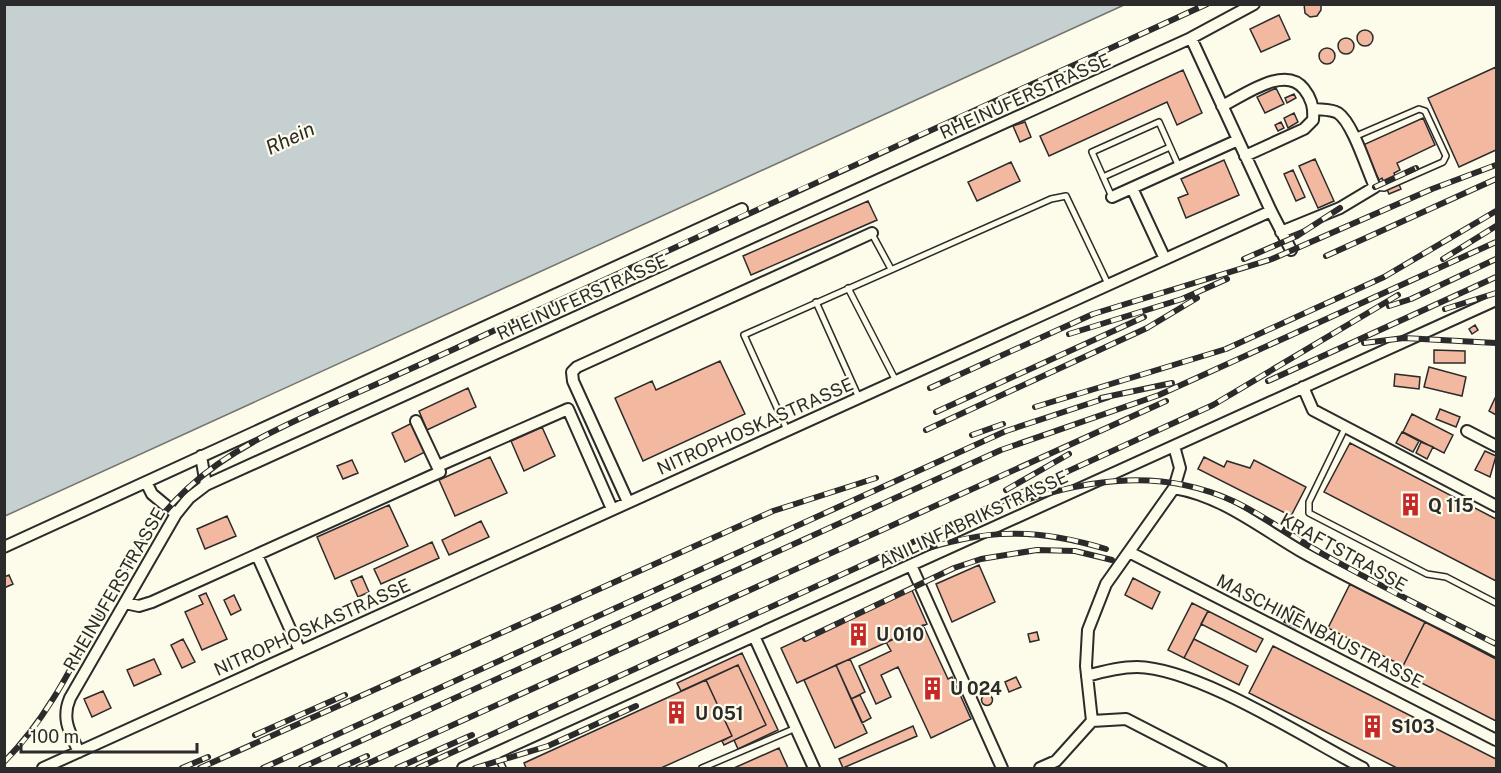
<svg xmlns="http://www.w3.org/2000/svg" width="1501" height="773" font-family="'Public Sans',sans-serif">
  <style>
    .water { fill: #c7d0d0; stroke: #74746e; stroke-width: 1.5 }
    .building { fill: #f2b8a0; stroke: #2b2b2b; stroke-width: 1.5 }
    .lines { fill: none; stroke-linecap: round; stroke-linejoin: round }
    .service-casing { stroke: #2b2b2b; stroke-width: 8 }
    .minor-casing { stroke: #2b2b2b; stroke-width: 14 }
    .service { stroke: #fdfbea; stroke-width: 5 }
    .minor { stroke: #fdfbea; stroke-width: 10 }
    .rail-casing { stroke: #2b2b2b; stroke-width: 6 }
    .rail { stroke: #fdfbea; stroke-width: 4; stroke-dasharray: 11; stroke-linecap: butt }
    .labels { text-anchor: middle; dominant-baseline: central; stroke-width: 4.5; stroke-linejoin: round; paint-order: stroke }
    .street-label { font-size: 18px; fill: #2b2b2b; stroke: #fdfbea }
    .poi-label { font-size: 18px; font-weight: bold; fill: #2b2b2b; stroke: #fdfbea; text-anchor: start }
    .water-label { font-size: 20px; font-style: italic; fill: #2b2b2b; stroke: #fdfbea }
  </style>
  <rect width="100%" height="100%" fill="#fdfbea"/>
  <path class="water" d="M4 5 5 4 1124 5 5 516Z"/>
  <path class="building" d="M1304 4H1321V10L1317 16 1310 17 1305 13Z
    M1279 15 1290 39 1261 52 1250 29Z
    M1357 38a8 8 0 1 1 16 0a8 8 0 1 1-16 0Z
    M1338 46a8 8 0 1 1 16 0a8 8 0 1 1-16 0Z
    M1319 56a8 8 0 1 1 16 0a8 8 0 1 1-16 0Z
    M1496 67V150L1459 167 1428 98Z
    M1183 70 1202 113 1177 125 1167 102 1049 156 1040 136Z
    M1276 88 1284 104 1265 113 1257 97Z
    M1294 94 1296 98 1287 103 1285 98Z
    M1294 113 1298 122 1288 128 1284 118Z
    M1423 118 1435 145 1397 163 1400 170 1394 173 1401 189 1389 194 1382 178 1379 180 1363 145Z
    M1025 122 1031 137 1020 142 1013 126Z
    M1281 122 1284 128 1278 131 1275 125Z
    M1315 159 1334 201 1318 208 1299 166Z
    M1224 160 1239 195 1186 218 1178 198 1188 194 1181 179Z
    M1011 162 1020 181 977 201 968 182Z
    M1293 170 1305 197 1296 201 1284 174Z
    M868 201 877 220 751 275 743 256Z
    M1475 325 1478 330 1472 334 1469 329Z
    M1434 350 1465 351V363H1434Z
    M720 361 745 414 643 461 615 398 652 381 656 390Z
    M1429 367 1466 377 1462 396 1424 387Z
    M1395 374 1420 377 1419 389 1394 386Z
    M468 388 476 407 427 430 419 411Z
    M1496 396V415L1489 411Z
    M1440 409 1460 417 1456 427 1436 419Z
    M1412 414 1453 435 1444 453 1403 432Z
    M412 423 425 452 405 462 392 433Z
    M542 427 555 456 524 471 511 441Z
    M1402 432 1419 441 1413 452 1396 443Z
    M1421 442 1433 447 1427 459 1416 453Z
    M1350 443 1496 519V581L1324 492Z
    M1485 451 1496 456 1490 477 1475 470Z
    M490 457 507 493 455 516 439 480Z
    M1204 457 1224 467 1227 461 1250 468 1254 460 1306 487 1291 516 1198 469Z
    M352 460 358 473 343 479 337 466Z
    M389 505 408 546 335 579 317 537Z
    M227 516 236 536 205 549 197 529Z
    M481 521 489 537 449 555 442 540Z
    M432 542 439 558 381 584 374 569Z
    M979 565 995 602 952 622 936 584Z
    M9 575 13 584 4 588V577Z
    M362 576 369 592 358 597 351 581Z
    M1133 578 1160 592 1152 609 1125 595Z
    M1350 584 1425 622 1403 666 1328 628Z
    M911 588 927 624 797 683 781 648Z
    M206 593 227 639 202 650 185 612 203 604 199 596Z
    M234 595 241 610 231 615 224 600Z
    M1192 603 1208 611 1184 658 1168 650Z
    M1293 606 1304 612 1296 628 1284 622Z
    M1208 611 1263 639 1256 652 1201 624Z
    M1425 622 1496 659V721L1400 672Z
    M923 625 948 679 952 677 971 719 931 738 898 667 881 675 891 697 876 704 859 666 891 651 886 642Z
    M1037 632 1039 640 1030 642 1028 634Z
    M183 639 195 662 182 668 171 645Z
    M1194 639 1248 666 1239 685 1184 658Z
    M1273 646 1496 759V768H1397L1249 693Z
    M742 653 778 730 738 749 734 740 766 725 738 665 681 691 677 683Z
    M154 659 161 674 134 686 127 670Z
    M850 659 865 692 851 699 836 665Z
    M738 665 766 725 724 745 722 741 732 736 706 680Z
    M836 665 867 733 835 748 804 680Z
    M1016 677 1021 687 1009 692 1005 682Z
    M706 680 732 736 661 768H526L524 763Z
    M103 691 111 708 92 717 84 699Z
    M981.5 700a5.5 5.5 0 1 1 11 0a5.5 5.5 0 1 1-11 0Z
    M860 695 871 718 862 723 851 699Z
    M913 726 917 736 843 768 839 759Z
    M779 748 788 768H734Z"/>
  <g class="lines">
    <defs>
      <path id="service" d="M1354 137 1419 109 1425 111 1446 156 1443 162 1384 188 1375 187
        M1103 177 1170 147
        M1112 197 1092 152 1159 122 1179 167
        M872 234 891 269
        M848 288 896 381
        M816 302 859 398
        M1345 428 1309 502V513L1427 574 1446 577 1496 603
        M787 430 744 335 1051 199 1066 196 1108 284
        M496 754 503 768
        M702 768 796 728"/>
      <path id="minor" d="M1222 106C1243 96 1285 64 1304 89 1312 99 1314 108 1313 120L1304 129 1245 156
        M1132 188 1165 259
        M1112 197 1238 140
        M1271 211 1291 250
        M1281 232 1340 208 1375 187C1367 170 1353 123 1338 113 1331 109 1322 110 1314 109
        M1303 387 1313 410 1496 506
        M1467 431 1496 446
        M201 456 206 485
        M438 466 568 409 612 509
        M146 482 152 494 176 514
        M1174 488C1223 496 1262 529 1304 553 1367 588 1433 618 1496 651
        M628 502 573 381 572 372 577 367 872 233
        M4 547 742 209
        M1129 552 1496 740
        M257 555 300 651
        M911 565 1002 768
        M125 603 139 606 152 602 440 472 416 421
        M754 636 814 768
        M1087 676C1104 671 1120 667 1137 667 1198 668 1307 739 1363 768
        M1092 721 1126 719 1221 768
        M79 752C70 733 61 719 70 698L176 514 189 498 206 485 1191 38 1254 4
        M43 768 1271 211 1191 38
        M463 768 1496 300
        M1040 768 1056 761 1092 721 1086 666 1088 630 1106 584 1174 488 1180 468 1174 446"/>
    </defs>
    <use href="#service" class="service-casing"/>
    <use href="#minor" class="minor-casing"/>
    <use href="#service" class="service"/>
    <use href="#minor" class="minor"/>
    <defs>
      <path id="rail" d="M1375 187 1416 168
        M1326 256 1496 179
        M1244 259 1297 236 1340 208
        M1443 259 1496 226
        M1389 306 1411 299 1496 259
        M1445 309 1496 293
        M1069 334 1182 299 1227 279
        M1364 343 1404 338 1496 343
        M1268 381 1496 277
        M930 388 1093 314 1272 259 1432 189 1496 165
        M1101 398 1172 383
        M1035 407 1226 349 1384 277 1496 211
        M936 412 1144 317
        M926 430 1147 328 1197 298
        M972 435 1003 424
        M1006 490 1069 454
        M1020 502C1091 478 1163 469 1233 501 1265 516 1293 537 1323 554 1380 586 1438 615 1496 644
        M895 559C974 531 1024 524 1106 549
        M805 639 954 568 981 559 1037 550 1075 551 1112 560
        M255 735 345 695
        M4 762C83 683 105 565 187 489 234 445 295 421 352 395 404 372 455 349 506 325 739 217 973 111 1207 4
        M182 768 208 757
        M200 768 773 511 876 478
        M263 768 1006 431 1109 397
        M301 768 1001 450 1159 395 1496 242
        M340 768 367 756
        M358 768 1166 401
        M397 768 472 735
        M418 768 1213 405 1398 295
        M475 768 548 746 636 706"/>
    </defs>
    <use href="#rail" class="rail-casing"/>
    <use href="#rail" class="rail"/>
  </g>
  <defs>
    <symbol id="building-bare" viewBox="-9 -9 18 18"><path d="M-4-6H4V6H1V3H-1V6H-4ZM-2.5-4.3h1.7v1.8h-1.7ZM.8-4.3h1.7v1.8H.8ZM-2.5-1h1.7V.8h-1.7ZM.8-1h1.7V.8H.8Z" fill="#c62828" stroke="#fdfbea" stroke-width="2.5" paint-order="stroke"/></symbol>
  </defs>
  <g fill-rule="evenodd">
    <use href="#building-bare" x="1394" y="488" width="33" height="33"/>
    <use href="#building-bare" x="842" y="618" width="33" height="33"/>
    <use href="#building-bare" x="916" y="672" width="33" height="33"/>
    <use href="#building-bare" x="660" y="696" width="33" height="33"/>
    <use href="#building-bare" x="1356" y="710" width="33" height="33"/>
  </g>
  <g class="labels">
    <g class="street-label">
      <text transform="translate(1025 96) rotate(-24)">RHEINUFERSTRASSE</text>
      <text transform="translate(582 297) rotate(-24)">RHEINUFERSTRASSE</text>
      <text transform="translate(755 426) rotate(-24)">NITROPHOSKASTRASSE</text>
      <text transform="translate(973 519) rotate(-25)">ANILINFABRIKSTRASSE</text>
      <text transform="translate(1344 552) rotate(29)">KRAFTSTRASSE</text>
      <text transform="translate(114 589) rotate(-60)">RHEINUFERSTRASSE</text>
      <text transform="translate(312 627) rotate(-24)">NITROPHOSKASTRASSE</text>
      <text transform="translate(1320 631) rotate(27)">MASCHINENBAUSTRASSE</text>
    </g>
    <g class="poi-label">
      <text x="1428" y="505">Q 115</text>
      <text x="876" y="634">U 010</text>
      <text x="950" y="688">U 024</text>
      <text x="695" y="713">U 051</text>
      <text x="1391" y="726">S103</text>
    </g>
    <g class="water-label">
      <text transform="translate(290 138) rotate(-25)">Rhein</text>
    </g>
  </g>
  <rect width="1501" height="773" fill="none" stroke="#2b2b2b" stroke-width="12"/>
  <path d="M21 743v9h176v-9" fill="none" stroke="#2b2b2b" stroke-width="3"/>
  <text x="30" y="743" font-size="18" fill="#2b2b2b" stroke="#fdfbea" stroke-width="4.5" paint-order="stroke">100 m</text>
</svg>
